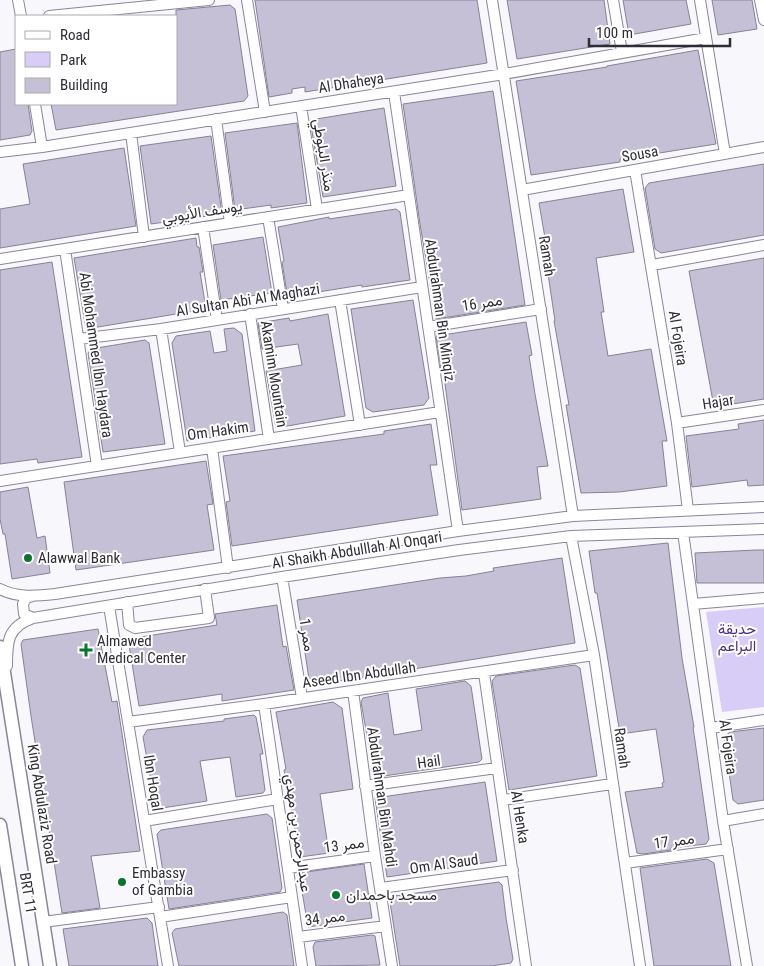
<svg xmlns="http://www.w3.org/2000/svg" width="764" height="966" font-family="'Roboto Condensed',Vazirmatn,sans-serif">
  <style>
    .green { fill: #d8cdf7 }
    .building { fill: #c6c0d7; stroke: #878197 }
    .lines { fill: none; stroke-linecap: round; stroke-linejoin: round }
    .minor-casing { stroke: #8b859b; stroke-width: 12 }
    .major-casing { stroke: #8b859b; stroke-width: 15 }
    .minor { stroke: #fff; stroke-width: 10 }
    .major { stroke: #fff; stroke-width: 12 }
    .poi-dot { fill: #07762a; stroke: #fff; stroke-width: 2 }
    .labels { text-anchor: middle; dominant-baseline: central; stroke-width: 4; stroke-linejoin: round; paint-order: stroke }
    .street-label { font-size: 15px; fill: #2e2c35; stroke: #fff }
    .poi-label { font-size: 15px; fill: #2e2c35; stroke: #fff; text-anchor: start }
    .park-label { font-size: 15px; fill: #4b2e7d; stroke: #fff }
  </style>
  <rect width="100%" height="100%" fill="#f8f7fc"/>
  <path class="green" d="M764 607V707L722 712 706 612Z"/>
  <path class="building" d="M255 0H477L487 63 305 92V87L292 89V93L269 97Z
    M507 0H604L610 44 517 59Z
    M623 0H686L691 24 629 35Z
    M712 0H752L757 29 718 35Z
    M230 5 235 9 248 96 244 101 56 130 51 104H176V10Z
    M16 49V104H28L32 131 30 135 0 140V52Z
    M698 50 716 144 653 154V153L620 159V162L531 175 516 81 607 67V66Z
    M493 91 525 305 436 319 420 224 403 104Z
    M384 108 396 186 323 197 310 120Z
    M297 123 307 203 271 208V205L235 210 225 133Z
    M211 136 222 214 151 224 140 146Z
    M124 148 136 226 0 248V209L30 204 23 164Z
    M764 164V235L661 253 655 249 645 188 649 183Z
    M623 189 634 252 596 258 604 312H601L608 356 651 349 667 441H662L667 486 619 492 581 493 566 405H569L554 321H555L547 267H550L539 203Z
    M396 209 400 212 410 280 362 287V285L293 296 287 293 282 262 284 261 278 227 329 217V219Z
    M263 237 272 293 221 300 213 245Z
    M196 238 197 247H199L203 272H200L206 309 86 329 74 258Z
    M764 258V399L714 407 689 271Z
    M52 262 82 457 38 463 37 459 0 464V270Z
    M413 300 429 398 424 405 373 412 366 408 351 309Z
    M328 314 345 416 276 428 266 371 302 365 298 344 262 349 258 323 289 318 290 321Z
    M526 322 532 355 529 356 535 394 548 466 537 467 541 499 462 510 443 369H441L436 336Z
    M234 328 242 334 255 431 187 441 172 343 176 336 210 331 214 353 227 351 224 329Z
    M145 340 149 343 165 444 103 452 88 353 91 349Z
    M764 420V485L748 486 747 480 692 487 686 436 739 429 738 424Z
    M431 424 437 465H430L438 515 232 546 226 502 230 501 223 456 384 434V431Z
    M206 461 213 504 207 505 214 550 76 570 64 482Z
    M28 487 37 538 45 536 50 573 12 579 5 534H3L0 519V492Z
    M668 543 682 658 694 727H693L709 839 706 844 671 848V850L643 854 637 853 625 792 663 787 662 783 664 782 656 729 620 734 597 593H595L589 551Z
    M756 550H764V583H697L695 553Z
    M562 558 575 643 314 685 309 679 297 600 440 578 466 576 494 571 493 568Z
    M277 605 283 647 286 646 294 690 222 701V694L139 706 128 639 217 625 215 614Z
    M98 629 112 702 117 701 140 851 91 856 100 908 62 913 31 716 21 644 23 640Z
    M575 665 580 668 597 776 509 790 492 681 496 676Z
    M465 681 471 686 482 759 479 762 377 777 374 775 361 702 363 698 388 693 394 735 422 730 416 689Z
    M333 702 342 708 353 789 320 794 329 853 300 857 284 770 286 769 276 712Z
    M254 715 256 717 263 754H260L265 790 263 793 236 797 230 757 200 761 207 801 156 809 143 737 147 730 224 721V719Z
    M764 728V800L738 804 733 800 724 737 730 732Z
    M485 782 497 861 387 877 375 798Z
    M267 814 272 818 282 888 280 892 169 909 157 834 161 830Z
    M707 859 714 863 731 966H654L640 868Z
    M364 864 372 918 308 927 299 873Z
    M499 882 502 885 506 918 513 959 511 963 491 966H400L390 902 394 896Z
    M283 912 287 915 294 966H179L172 933 175 929Z
    M147 918 152 923 158 966H69L63 929Z
    M372 935 375 936 380 965 316 966 313 947 315 942Z"/>
  <g class="lines">
    <defs>
      <path id="minor" d="M18 0 21 16
        M247 0 265 112
        M492 0 573 516
        M613 0 622 52
        M700 0 725 154
        M760 0 764 20
        M49 16 209 0
        M394 92 458 531
        M35 104 42 147
        M301 106 317 209
        M216 119 230 223
        M131 133 144 237
        M0 152 42 147 504 74 706 38
        M635 170 677 423 688 510
        M522 190 764 147
        M268 217 283 309
        M203 227 217 320
        M65 249 97 466
        M0 259 409 195
        M652 265 764 245
        M340 300 360 425
        M250 314 269 439
        M428 327 541 309
        M161 329 180 452
        M79 339 161 329 422 287
        M677 423 764 410
        M212 448 228 568
        M0 481 440 412
        M683 532 723 821 747 966
        M571 536 594 655 640 966
        M282 577 302 698
        M0 589C17 598 37 596 55 594L458 531 573 516 764 507
        M127 602 129 625 135 628 209 618 205 589
        M693 604 764 598
        M109 606 168 966
        M33 618 24 614 23 604 26 598 33 596
        M7 666C7 642 7 627 33 618L282 577 459 550 571 536 764 529
        M484 673 526 966
        M353 691 375 856 392 966
        M264 704 302 966
        M128 722 264 704 594 655
        M711 728 764 720
        M365 786 497 768
        M503 800 612 784
        M144 821 278 799
        M723 821 764 814
        M625 863 728 849
        M288 868 375 856
        M381 888 513 870
        M160 917 292 897
        M43 922 159 907
        M298 937 386 926"/>
      <path id="major" d="M0 647 50 966
        M0 825 22 966"/>
    </defs>
    <use href="#minor" class="minor-casing"/>
    <use href="#major" class="major-casing"/>
    <use href="#minor" class="minor"/>
    <use href="#major" class="major"/>
  </g>
  <g class="poi-dot">
    <circle cx="28" cy="558" r="5"/>
    <path d="M83.5 642.5h5v5h5v5h-5v5h-5v-5h-5v-5h5z"/>
    <circle cx="122" cy="882" r="5"/>
    <circle cx="336" cy="895" r="5"/>
  </g>
  <g class="labels">
    <g class="street-label">
      <text transform="translate(351 83) rotate(-9)">Al Dhaheya</text>
      <text transform="translate(640 154) rotate(-10)">Sousa</text>
      <text transform="translate(324 155) rotate(81)">منذر البلوطي</text>
      <text transform="translate(202 212) rotate(-9)">يوسف الأيوبي</text>
      <text transform="translate(547 256) rotate(81)">Ramah</text>
      <text transform="translate(248 300) rotate(-9)">Al Sultan Abi Al Maghazi</text>
      <text transform="translate(482 303) rotate(-9)">ممر 16</text>
      <text transform="translate(440 310) rotate(82)">Abdulrahman Bin Minqiz</text>
      <text transform="translate(678 338) rotate(81)">Al Fojeira</text>
      <text transform="translate(96 355) rotate(82)">Abi Mohammed Ibn Haydara</text>
      <text transform="translate(274 374) rotate(81)">Akamim Mountain</text>
      <text transform="translate(718 402) rotate(-9)">Hajar</text>
      <text transform="translate(218 431) rotate(-8)">Om Hakim</text>
      <text transform="translate(357 550) rotate(-9)">Al Shaikh Abdulllah Al Onqari</text>
      <text transform="translate(307 635) rotate(81)">ممر 1</text>
      <text transform="translate(359 675) rotate(-8)">Aseed Ibn Abdullah</text>
      <text transform="translate(728 747) rotate(82)">Al Fojeira</text>
      <text transform="translate(622 748) rotate(82)">Ramah</text>
      <text transform="translate(429 762) rotate(-8)">Hail</text>
      <text transform="translate(153 783) rotate(81)">Ibn Hoqal</text>
      <text transform="translate(382 797) rotate(82)">Abdulrahman Bin Mahdi</text>
      <text transform="translate(42 804) rotate(81)">King Abdulaziz Road</text>
      <text transform="translate(520 817) rotate(81)">Al Henka</text>
      <text transform="translate(298 833) rotate(82)">عبدالرحمن بن مهدي</text>
      <text transform="translate(674 841) rotate(-8)">ممر 17</text>
      <text transform="translate(344 845) rotate(-8)">ممر 13</text>
      <text transform="translate(444 864) rotate(-8)">Om Al Saud</text>
      <text transform="translate(28 893) rotate(81)">BRT 11</text>
      <text transform="translate(325 918) rotate(-7)">ممر 34</text>
    </g>
    <g class="poi-label">
      <text x="38" y="558">Alawwal Bank</text>
      <text x="97" y="641">Almawed<tspan x="97" dy="17">Medical Center</tspan></text>
      <text x="132" y="873">Embassy<tspan x="132" dy="17">of Gambia</tspan></text>
      <text x="346" y="895">مسجد باحمدان</text>
    </g>
    <g class="park-label">
      <text x="737" y="629">حديقة<tspan x="737" dy="17">البراعم</tspan></text>
    </g>
  </g>
  <rect x="15" y="15" width="162" height="90" fill="#ffffff" stroke="#ababae"/>
  <rect x="25" y="31" width="25" height="8" fill="#ffffff" stroke="#ababae"/>
  <text x="60" y="40" font-size="15" fill="#2e2c35">Road</text>
  <rect x="25" y="52" width="25" height="15" fill="#d8cdf7" stroke="#ababae"/>
  <text x="60" y="65" font-size="15" fill="#2e2c35">Park</text>
  <rect x="25" y="78" width="25" height="15" fill="#c6c0d7" stroke="#ababae"/>
  <text x="60" y="90" font-size="15" fill="#2e2c35">Building</text>
  <path d="M589 38v8h141v-8" fill="none" stroke="#2e2c35" stroke-width="2.5"/>
  <text x="596" y="38" font-size="15" fill="#2e2c35" stroke="#ffffff" stroke-width="4" paint-order="stroke">100 m</text>
</svg>
